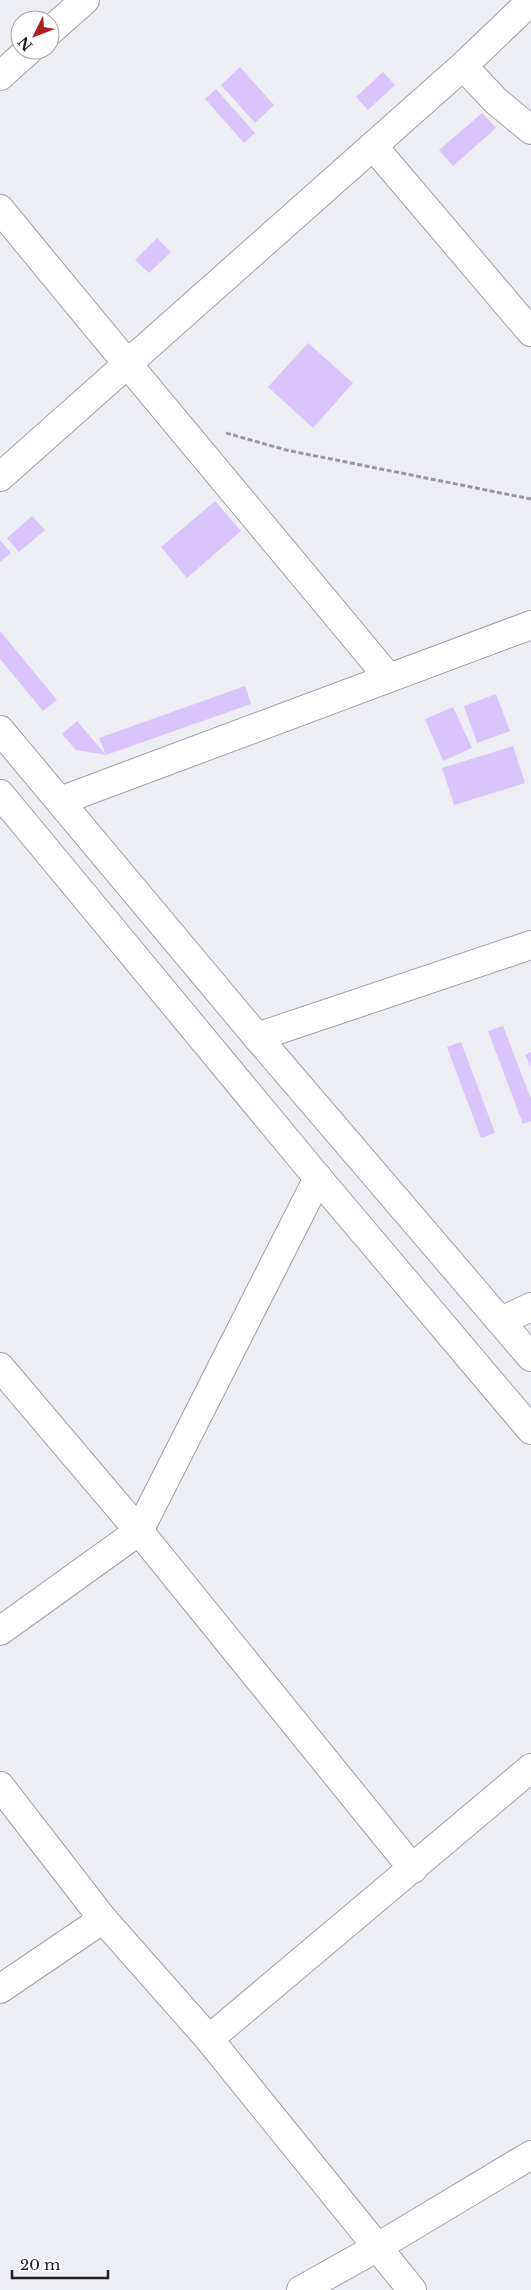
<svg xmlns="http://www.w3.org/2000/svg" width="531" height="2290" font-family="'Libre Baskerville',serif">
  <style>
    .building { fill: #d9c5fc }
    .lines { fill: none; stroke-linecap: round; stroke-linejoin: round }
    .minor-casing { stroke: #a0a0a6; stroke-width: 30 }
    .tertiary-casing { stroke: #a0a0a6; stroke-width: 30 }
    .path { stroke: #98989d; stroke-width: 3; stroke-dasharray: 5 2.5; stroke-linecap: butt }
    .minor { stroke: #fff; stroke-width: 28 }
    .tertiary { stroke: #fff; stroke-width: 28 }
  </style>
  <rect width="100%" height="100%" fill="#ededf4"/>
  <path class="building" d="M240 67 274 105 255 123 221 85Z
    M383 72 395 85 368 110 356 97Z
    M216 89 255 133 244 143 205 99Z
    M482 113 496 128 453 166 439 150Z
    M157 238 171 252 149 273 135 260Z
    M308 343 353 383 313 428 268 387Z
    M215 501 241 531 187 578 161 547Z
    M32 516 45 530 19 552 7 538Z
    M0 540 11 553 0 562Z
    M0 631 57 700 43 711 0 659Z
    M245 686 251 704 106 755 99 738Z
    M496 694 510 731 477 743 464 706Z
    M453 707 472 748 443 761 425 719Z
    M77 721 106 755 76 750 62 734Z
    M513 746 525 783 454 805 442 768Z
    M503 1026 531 1099V1121L523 1124 488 1031Z
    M461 1042 495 1133 481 1138 447 1047Z
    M531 1052V1067L525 1055Z"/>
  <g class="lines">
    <defs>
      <path id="minor" d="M50 31 85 0
        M463 66 496 101 531 130
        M0 76 29 50
        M373 146 531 332
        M0 209C128 366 259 521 388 677
        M0 477 463 66 531 1
        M60 801 531 625
        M257 1037 531 945
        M501 1321 531 1307
        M0 1367 139 1531 413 1869
        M0 1631 139 1531 318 1178
        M0 1786 103 1919 209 2039 412 2290
        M0 1989 103 1919
        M209 2039 531 1768
        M301 2290 376 2248 531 2155"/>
      <path id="tertiary" d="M0 730 257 1037 531 1357
        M0 794 318 1178 531 1430"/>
    </defs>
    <use href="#minor" class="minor-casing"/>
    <use href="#tertiary" class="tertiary-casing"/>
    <path class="path" d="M226 433 286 450 531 499"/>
    <use href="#minor" class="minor"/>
    <use href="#tertiary" class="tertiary"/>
  </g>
  <g transform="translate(35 35) rotate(228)"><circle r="24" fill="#ffffff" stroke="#a6a6a7"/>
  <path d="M0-4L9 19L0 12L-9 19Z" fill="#af1d22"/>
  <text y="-8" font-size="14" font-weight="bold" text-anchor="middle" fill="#202023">N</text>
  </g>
  <path d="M12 2270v8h96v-8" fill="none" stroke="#202023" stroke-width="2.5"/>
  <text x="20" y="2270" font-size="15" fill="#202023" stroke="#ffffff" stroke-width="4" paint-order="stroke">20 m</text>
</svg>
